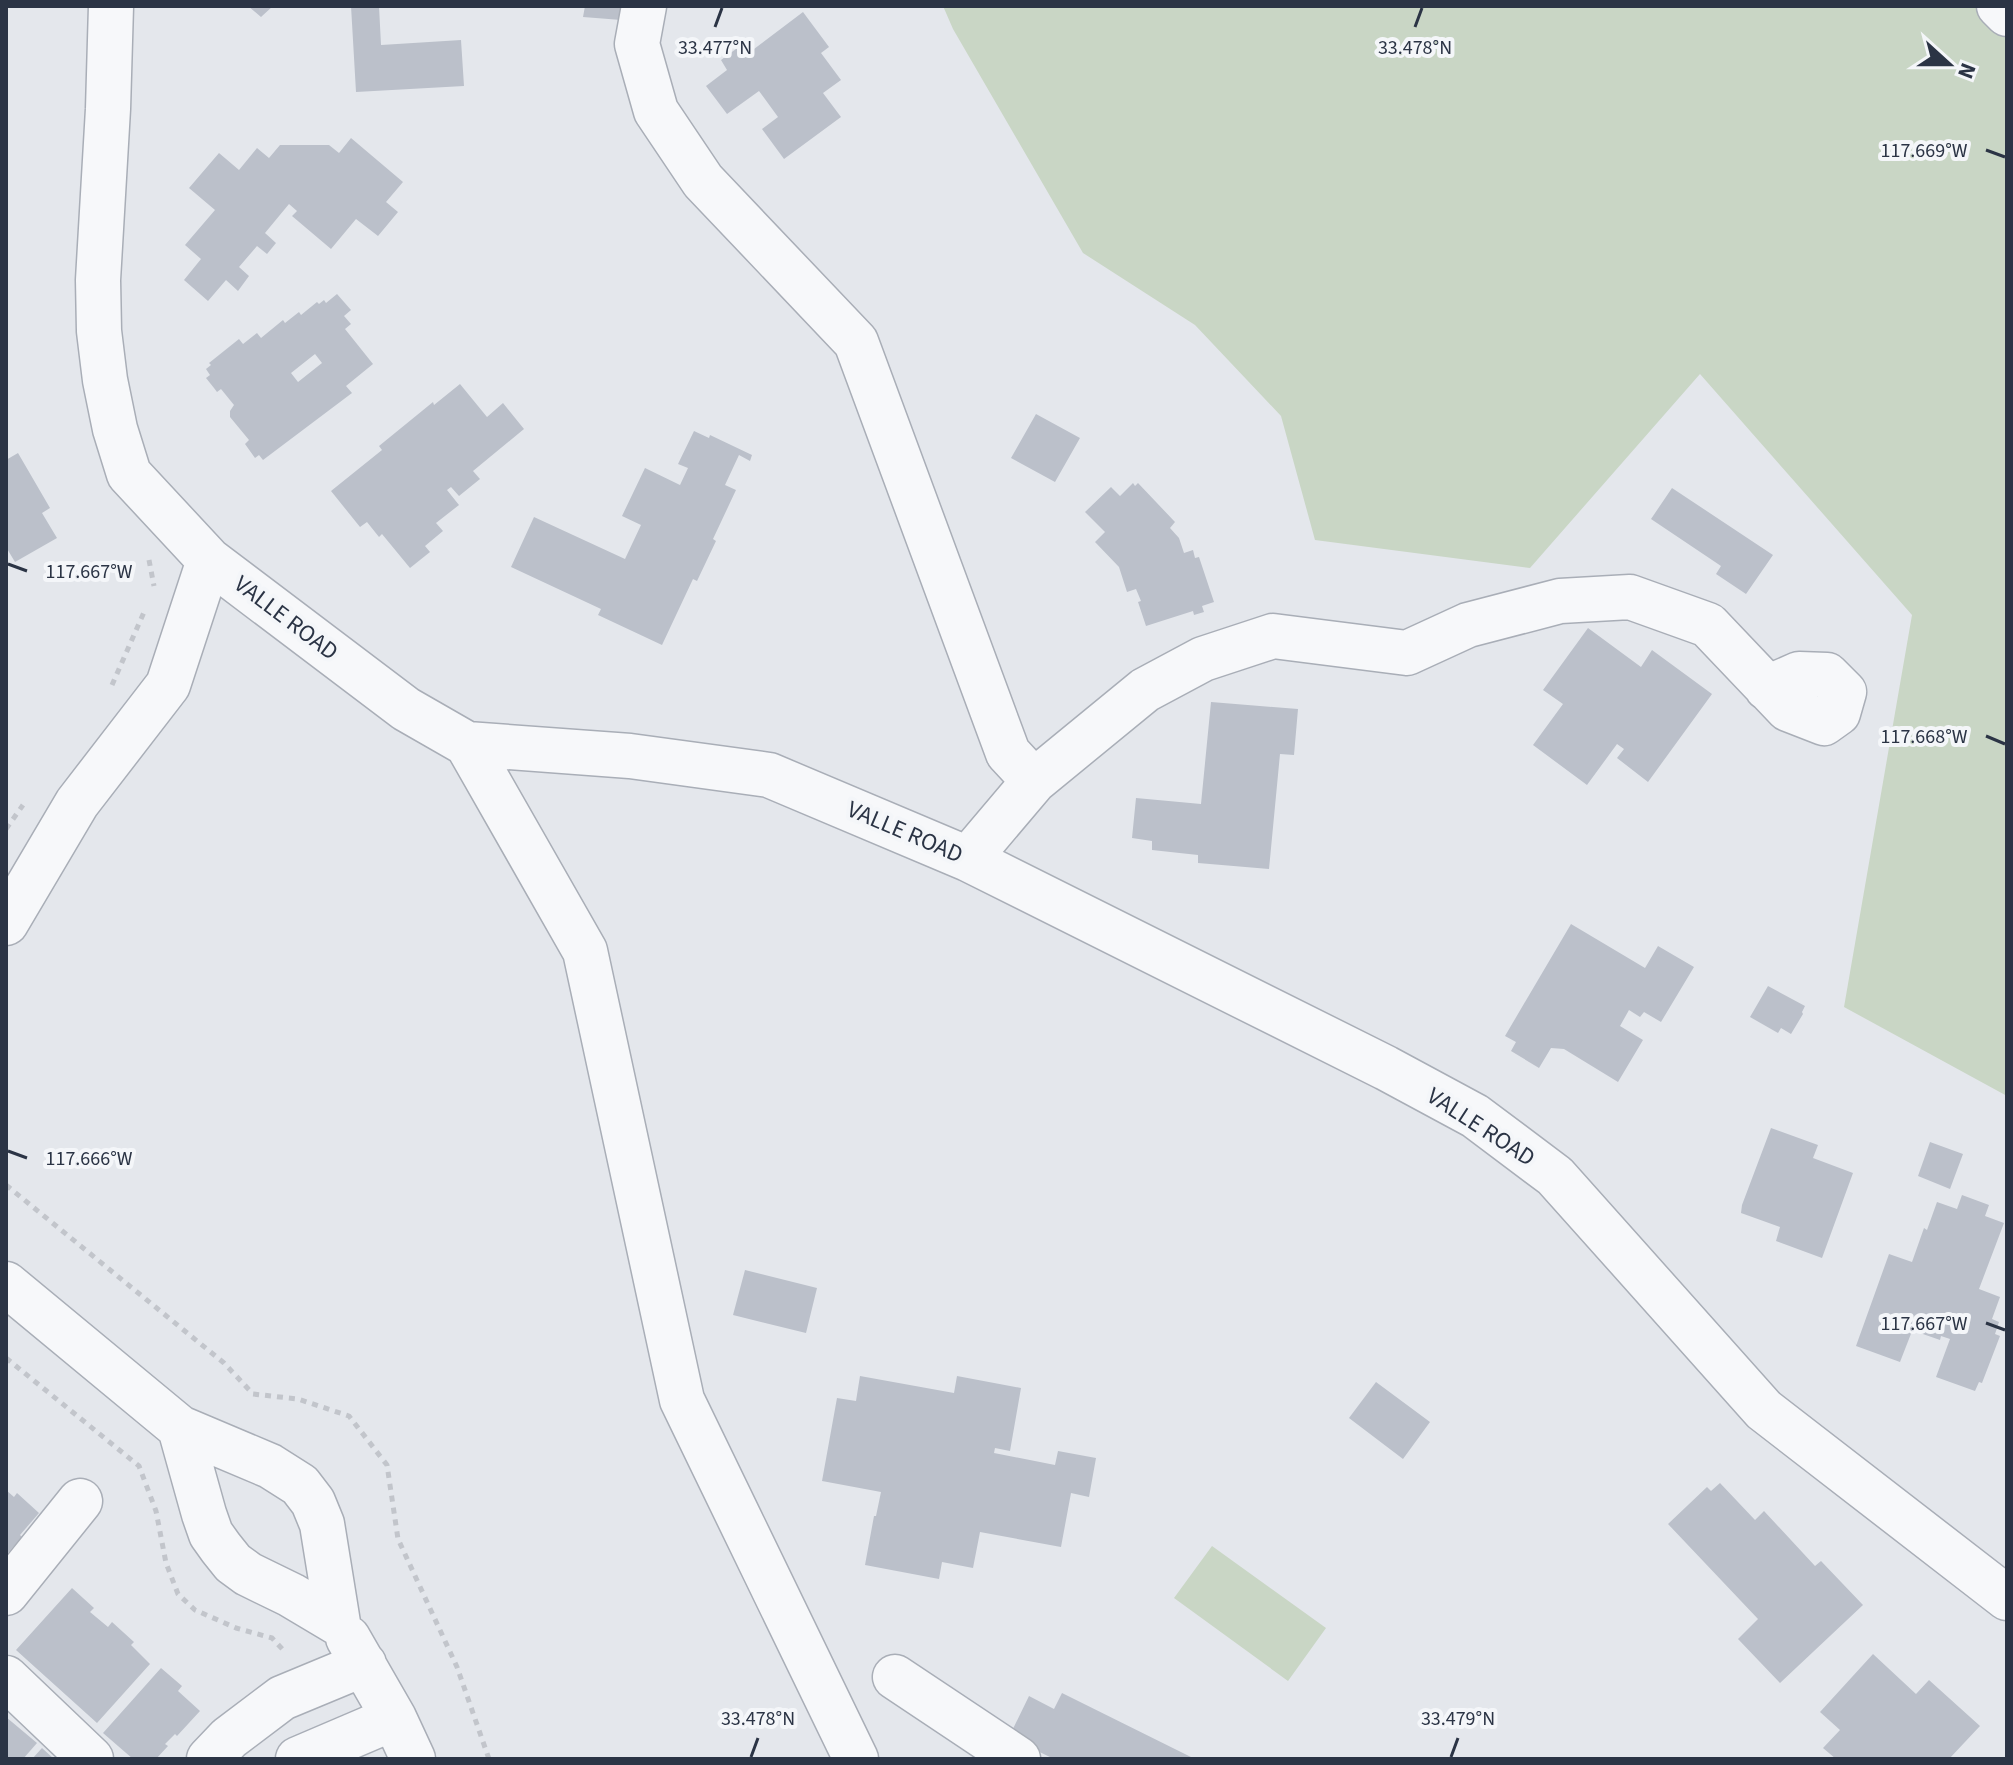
<svg xmlns="http://www.w3.org/2000/svg" width="2013" height="1765" font-family="'Source Sans 3',sans-serif">
  <style>
    .green { fill: #c9d6c5 }
    .building { fill: #bbc0ca; fill-rule: evenodd }
    .lines { fill: none; stroke-linecap: round; stroke-linejoin: round }
    .minor-casing { stroke: #a9aeb7; stroke-width: 47 }
    .path { stroke: #c2c5cb; stroke-width: 5; stroke-dasharray: 6 6; stroke-linecap: butt }
    .minor { stroke: #f7f8fa; stroke-width: 44 }
    .ticks { fill: none; stroke: #2b3445; stroke-width: 3 }
    .labels { text-anchor: middle; dominant-baseline: central; stroke-width: 8; stroke-linejoin: round; paint-order: stroke }
    .street-label { font-size: 24px; fill: #2b3445; stroke: #f4f6f9 }
    .ticks-label { font-size: 20px; text-anchor: middle; fill: #2b3445; stroke: #f4f6f9; stroke-width: 8; stroke-linejoin: round; paint-order: stroke }
  </style>
  <rect width="100%" height="100%" fill="#e4e7ec"/>
  <path class="green" d="M943 6H2007V1096L1844 1007 1912 615 1700 374 1530 568 1315 540 1281 416 1195 325 1083 253 953 29Z
    M1212 1546 1326 1628 1288 1681 1174 1598Z"/>
  <path class="building" d="M248 6H273L261 17Z
    M351 6H379L381 45 461 40 464 86 356 92Z
    M585 6H635L634 21 583 17Z
    M803 12 829 47 821 53 841 80 823 93 841 117 784 159 762 129 778 117 759 91 727 114 706 86 727 70 721 60 740 46 744 52 748 49 750 52Z
    M351 138 403 182 386 202 398 212 378 236 356 219 331 249 292 216 297 211 289 204 265 233 276 243 267 254 257 246 239 267 249 276 238 291 226 280 208 301 184 280 201 259 185 245 215 210 189 188 219 153 239 170 257 148 269 158 280 145H329L339 153Z
    M337 294 351 310 344 316 351 324 345 329 373 364 346 386 352 393 263 460 259 455 255 458 245 444 249 440 230 417V411L234 405 221 389 217 392 214 388 206 378 210 375 206 369 211 365 209 363 239 339 243 344 257 333 261 338 283 320 285 323 299 312 301 315 317 302 319 304 324 300 326 303ZM315 354 322 363 298 382 291 373Z
    M460 384 487 417 503 403 524 429 473 471 480 479 459 496 451 487 447 490 459 505 436 523 443 531 425 546 430 552 410 568 382 534 379 537 367 522 360 527 331 491 382 450 379 446 433 402 434 405Z
    M1036 414 1080 438 1055 482 1011 458Z
    M694 431 709 438 710 435 752 455 750 461 739 455 725 485 736 490 713 539 716 541 697 581 693 579 662 645 598 615 601 609 511 567 534 517 625 559 641 525 622 516 645 468 680 485 688 468 678 464Z
    M18 453 50 508 42 513 57 538 15 562 6 547V460Z
    M1133 483 1135 486 1138 483 1175 522 1170 528 1179 538 1184 553 1193 550 1195 558 1199 557 1214 602 1202 606 1204 612 1194 615 1193 611 1146 626 1138 602 1141 601 1136 589 1127 592 1119 567 1095 542 1105 532 1085 512 1111 487 1120 496Z
    M1672 488 1773 555 1746 594 1716 574 1721 566 1651 519Z
    M1588 628 1641 667 1652 650 1712 694 1648 782 1617 758 1624 749 1617 744 1587 785 1533 745 1563 704 1543 690Z
    M1211 702 1298 709 1294 755 1280 754 1269 869 1198 863V855L1152 850V841L1132 838 1136 798 1201 804Z
    M1571 924 1645 968 1658 946 1694 967 1661 1022 1644 1012 1640 1017 1629 1010 1620 1026 1643 1040 1618 1082 1564 1049 1551 1048 1539 1068 1511 1051 1516 1042 1505 1036Z
    M1768 986 1805 1006 1802 1012 1803 1014 1791 1034 1781 1028 1778 1033 1750 1017Z
    M1771 1128 1818 1145 1813 1158 1853 1173 1822 1258 1776 1241 1780 1227 1741 1213 1742 1205Z
    M1930 1142 1963 1154 1950 1189 1918 1176Z
    M1962 1195 1989 1205 1985 1216 2004 1223 1979 1289 2000 1297 1992 1319 1999 1322 1995 1334 2000 1336 1982 1383 1979 1382 1975 1391 1936 1377 1950 1339 1941 1336 1940 1340 1920 1333 1922 1328 1914 1326 1900 1362 1856 1346 1889 1254 1912 1262 1924 1228 1927 1230 1937 1202 1957 1209Z
    M745 1270 817 1288 806 1333 733 1315Z
    M860 1376 954 1393 957 1376 1021 1388 1010 1451 995 1448 994 1453 1055 1465 1058 1451 1096 1458 1089 1497 1071 1493 1061 1547 980 1532 973 1568 942 1562 939 1579 865 1565 874 1516H876L881 1492 822 1481 837 1398 856 1401Z
    M1376 1382 1430 1422 1403 1459 1349 1418Z
    M1720 1483 1755 1520 1764 1511 1815 1566 1821 1561 1863 1605 1780 1683 1738 1639 1758 1619 1668 1524 1707 1487 1711 1491Z
    M6 1490 14 1497 17 1493 39 1513 20 1535 22 1537 6 1555Z
    M72 1588 94 1608 90 1612 108 1627 112 1622 134 1642 131 1645 150 1664 97 1723 16 1650Z
    M1873 1654 1916 1694 1929 1680 1980 1726 1949 1759H1836L1823 1748 1840 1730 1820 1712Z
    M161 1668 182 1686 178 1691 200 1711 177 1736 175 1734 165 1744 168 1746 156 1759H133L103 1733Z
    M1062 1693 1195 1759H1054L1009 1737 1029 1696 1054 1709Z
    M6 1717 37 1743 23 1759H6Z
    M42 1748 54 1759H32Z"/>
  <g class="lines">
    <defs>
      <path id="minor" d="M111 6 108 109 98 280 99 331 105 380 115 429 129 474 209 560 406 709 467 744 630 756 769 775 968 859 1386 1068 1475 1116 1555 1176 1764 1410 2007 1598
        M644 6 637 44 656 111 703 181 856 342 1008 753 1034 781
        M1999 6 2007 14
        M467 744 585 951 682 1400 856 1759
        M968 859 1034 781 1145 690 1203 659 1273 636 1407 653 1468 625 1560 601 1630 597 1708 625 1788 709 1824 723 1838 713 1844 692 1827 675 1799 674 1767 688
        M6 923 77 803 168 685 209 560
        M6 1284 180 1428
        M180 1428 270 1466 300 1485 313 1502 322 1524 338 1623 291 1595 248 1574 233 1563 221 1548 211 1534 204 1514Z
        M6 1593 80 1501
        M348 1638 394 1718 413 1759
        M895 1677 1018 1759
        M6 1678 91 1759
        M209 1759 229 1738 282 1698 364 1664
        M298 1759 394 1718"/>
    </defs>
    <use href="#minor" class="minor-casing"/>
    <path class="path" d="M149 560 154 586
      M112 685 145 610
      M6 829 23 805
      M6 1185 224 1363 253 1394 298 1399 349 1416 387 1465 398 1539 457 1667 489 1759
      M6 1358 139 1466 156 1511 166 1563 178 1594 195 1610 236 1628 272 1638 286 1653"/>
    <use href="#minor" class="minor"/>
  </g>
  <path class="ticks" d="M715 27 722 8M1415 27 1422 8M1986 150 2005 157M8 564 27 571M1986 736 2005 744M8 1151 27 1158M1986 1323 2005 1330M751 1757 758 1738M1451 1757 1458 1738"/>
  <g class="labels">
    <g class="street-label">
      <text transform="translate(286 618) rotate(37)">VALLE ROAD</text>
      <text transform="translate(905 832) rotate(23)">VALLE ROAD</text>
      <text transform="translate(1481 1127) rotate(33)">VALLE ROAD</text>
    </g>
  </g>
  <g class="ticks-label">
    <text x="715" y="54">33.477°N</text>
    <text x="1415" y="54">33.478°N</text>
    <text x="1924" y="157">117.669°W</text>
    <text x="89" y="578">117.667°W</text>
    <text x="1924" y="743">117.668°W</text>
    <text x="89" y="1165">117.666°W</text>
    <text x="1924" y="1330">117.667°W</text>
    <text x="758" y="1725">33.478°N</text>
    <text x="1458" y="1725">33.479°N</text>
  </g>
  <rect width="2013" height="1765" fill="none" stroke="#2b3445" stroke-width="16"/>
  <g transform="translate(1949 64) rotate(111)" stroke="#f4f6f9" stroke-width="6" paint-order="stroke">
  <path d="M0-6L14 30L0 20L-14 30Z" fill="#2b3445"/>
  <text y="-12" font-size="22" font-weight="bold" text-anchor="middle" fill="#2b3445">N</text>
  </g>
</svg>
